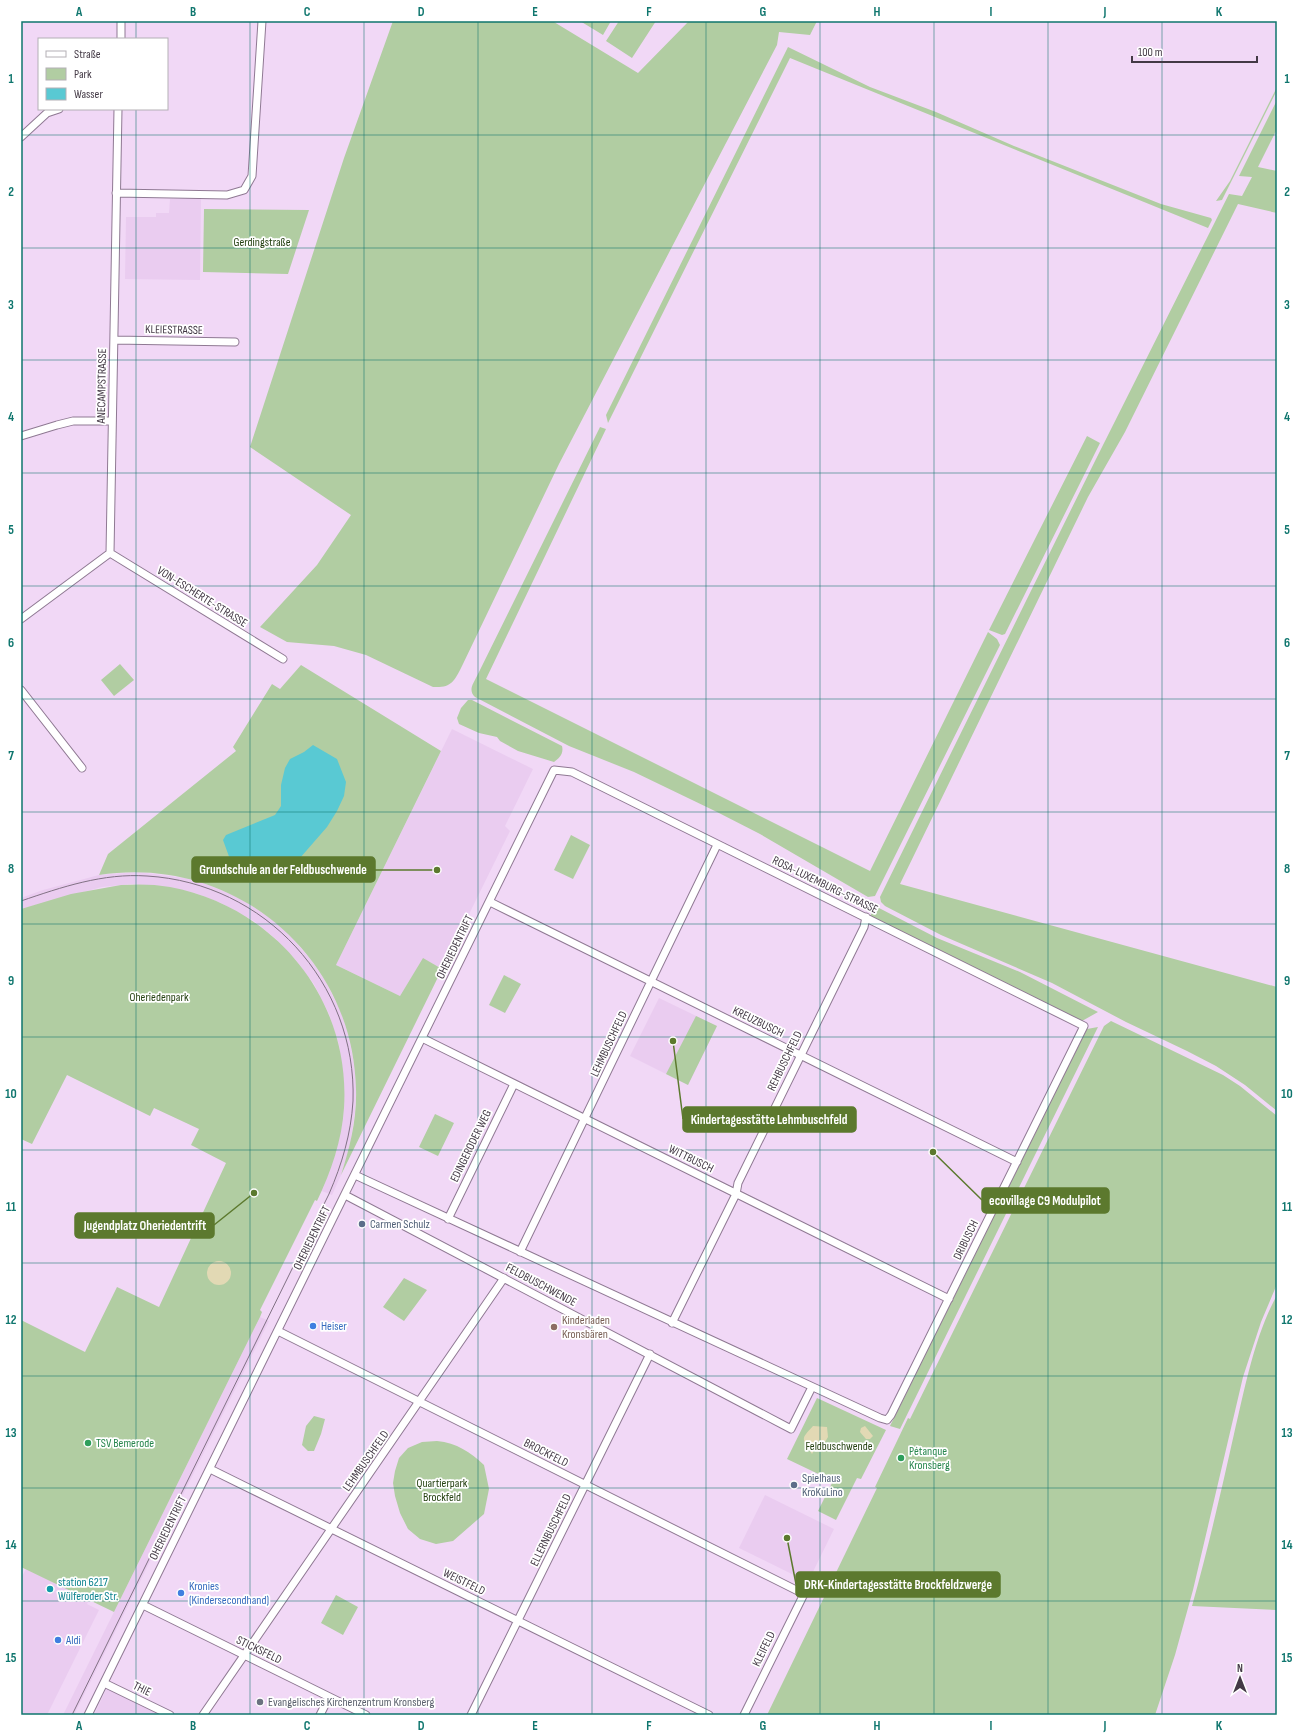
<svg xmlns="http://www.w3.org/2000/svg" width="1298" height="1736" font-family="'Sofia Sans Condensed',sans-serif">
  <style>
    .built { fill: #eaccf0 }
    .green { fill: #b1cda2 }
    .sand { fill: #e2d9b4 }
    .water { fill: #59c9d3 }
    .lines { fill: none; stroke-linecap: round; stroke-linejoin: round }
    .minor-casing { stroke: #8f7993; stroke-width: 9 }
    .minor { stroke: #fff; stroke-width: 7 }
    .tram { stroke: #817184; stroke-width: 1 }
    .grid { fill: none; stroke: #0f766e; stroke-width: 1; stroke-opacity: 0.55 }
    .service-dot { fill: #5c6f8a; stroke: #fff; stroke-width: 1.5 }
    .shop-dot { fill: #3f7fe0; stroke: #fff; stroke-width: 1.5 }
    .education-dot { fill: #8d6e63; stroke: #fff; stroke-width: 1.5 }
    .leisure-dot { fill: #2e9e5b; stroke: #fff; stroke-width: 1.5 }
    .culture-dot { fill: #0f9aa8; stroke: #fff; stroke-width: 1.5 }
    .worship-dot { fill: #6b7280; stroke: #fff; stroke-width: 1.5 }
    .labels { text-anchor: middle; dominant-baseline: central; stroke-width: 3.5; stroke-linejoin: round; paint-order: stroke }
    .park-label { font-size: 12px; fill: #254112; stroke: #fff }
    .street-label { font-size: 12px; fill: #433945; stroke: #fff }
    .service-label { font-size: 12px; fill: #4e5e75; stroke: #fff; text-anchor: start }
    .education-label { font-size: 12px; fill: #785e54; stroke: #fff; text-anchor: start }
    .shop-label { font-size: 12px; fill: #366cbe; stroke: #fff; text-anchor: start }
    .leisure-label { font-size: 12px; fill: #27864d; stroke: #fff; text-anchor: start }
    .culture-label { font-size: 12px; fill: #0d838f; stroke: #fff; text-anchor: start }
    .worship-label { font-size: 12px; fill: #5b616d; stroke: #fff; text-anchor: start }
    .leader { fill: none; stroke: #5c792e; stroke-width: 1.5 }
    .callout-dot { fill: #5c792e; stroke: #fff; stroke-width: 1.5 }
    .callout { fill: #5c792e; stroke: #5c792e; stroke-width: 1.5 }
    .callout-label { font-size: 13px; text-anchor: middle; font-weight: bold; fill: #fff }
    .neatline { fill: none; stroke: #0f766e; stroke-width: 1.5 }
    .grid-label { font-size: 13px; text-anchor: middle; font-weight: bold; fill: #0f766e }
  </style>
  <rect width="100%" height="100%" fill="#f1d8f6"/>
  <path class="built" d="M170 199H201L200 280 125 279 126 217H156V213H169Z
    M452 729 533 769 505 826 510 831 442 969 423 959 400 996 336 965Z
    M138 872 185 878 203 883 238 897 270 918 286 931 312 961 326 982 341 1012 348 1034 355 1067 356 1090 355 1112 350 1146 341 1175 332 1195 322 1191 336 1152 343 1120 344 1099 339 1045 329 1014 314 984 295 959 276 939 254 921 221 903 195 893 159 886 131 884 102 887 21 909V898L43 890 99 875Z
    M659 998 717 1026 688 1085 630 1056Z
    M260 1317 269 1321 74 1715H63Z
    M765 1495 834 1529 808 1582 739 1548Z
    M26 1569 89 1600 87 1604 99 1610 47 1715H21V1578Z
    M107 1688 146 1708 160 1715H94Z"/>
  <path class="green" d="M393 21 554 22 638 73 689 21H817L810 35 779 32 777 45 559 464 462 666C454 682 451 688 433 687L366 655 334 646 287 642 260 627 317 565 351 515 250 447 344 158Z
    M580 21H611L603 35Z
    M619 21H656L632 58 606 41Z
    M788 47 870 87 936 112 1014 146 1161 204 1211 218 1212 220 1208 228 790 58 608 423 606 415Z
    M1277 87V90L1222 200 1216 201 1230 181Z
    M1277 100V129L1258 167 1277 171V213L1238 204 1125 432 1088 497 900 884 1277 987V1111L1245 1085 1216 1066 1187 1051 1126 1022 1052 983 941 935 885 906 881 902 880 897 1096 459 1229 194 1242 196 1252 177 1239 176Z
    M204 209 309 210 288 274 203 272Z
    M600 427 606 429 486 679 870 871 988 632 997 639 1000 645 875 896 868 897 760 834 717 812 634 772 569 746 475 697C468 690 473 684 477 676Z
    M1087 436 1100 443 1005 634 1002 635 989 630Z
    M120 664 134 680 114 696 101 680Z
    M301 665 441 751 336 965 400 996 423 958 442 969 341 1175C350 1147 357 1119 356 1089 353 954 232 854 99 875L108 854 236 751 233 747 272 684 280 689Z
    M468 700H472L562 746C564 754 559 758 554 762L518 751 500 741 497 737 479 733 459 724 457 718 461 708Z
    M571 835 590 845 573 879 554 870Z
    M121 885C137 884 154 884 170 887 276 907 351 1000 344 1108 342 1140 331 1172 317 1201L315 1200 260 1310 262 1312 260 1317 114 1612 21 1567V1320L85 1352 117 1287 159 1307 226 1163 191 1145 199 1129 154 1108 150 1116 67 1075 32 1144 21 1139V909L71 894Z
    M875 907 879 908 937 938 1020 972 1098 1012 1082 1021 870 916Z
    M504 975 521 984 505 1013 489 1005Z
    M696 1016 717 1026 688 1085 666 1074Z
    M1111 1021 1223 1075 1240 1086 1277 1116V1284L1261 1322 1243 1377 1193 1590 1175 1655 1155 1715H767L877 1488 875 1487 908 1418 910 1419 1104 1026Z
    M1098 1027 900 1429 890 1426 1087 1029Z
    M435 1114 454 1123 438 1156 419 1147Z
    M404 1278 427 1290 404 1321 383 1307Z
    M1277 1295V1610L1192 1606C1208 1549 1221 1492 1234 1434 1245 1388 1254 1337 1277 1295Z
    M817 1398 886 1430 861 1479 857 1478 836 1520 818 1511 833 1481 787 1459Z
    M314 1416 325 1419 321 1434 314 1451H308L302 1445 306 1426Z
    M437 1441C457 1443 470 1452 484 1465L489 1489 484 1514 453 1541 436 1544 420 1539 408 1529 400 1513 395 1496 393 1483 395 1471 399 1458 408 1448 422 1442Z
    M336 1595 358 1607 343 1635 321 1623Z"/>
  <path class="sand" d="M207 1273a12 12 0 1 1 24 0a12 12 0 1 1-24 0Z
    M813 1426 827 1427 828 1437 825 1442 819 1440 812 1454C802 1438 800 1440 813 1426Z
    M865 1426 873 1436 870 1439H866L860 1432 861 1428Z"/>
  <path class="water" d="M313 745 337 759 346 782 344 796 337 811 327 827 300 858 267 875 231 862 223 840 226 835 275 815 281 806V785L285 768 290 759 304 752Z"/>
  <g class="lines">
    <defs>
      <path id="minor" d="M121 39V21
        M21 137 47 113 59 109
        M116 193 227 195 244 190 252 176 262 21
        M114 340 235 342
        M21 436 57 425 73 421H112
        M110 553 283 659
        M21 619 110 553 118 109
        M21 690 82 768
        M490 902 1017 1162
        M422 1038 949 1299
        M345 1195 791 1429 812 1387
        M448 1219 514 1084
        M520 1252 717 845
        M672 1323 736 1194 738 1183 864 927 866 917
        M278 1331 804 1594 744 1715
        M210 1469 709 1715
        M143 1605 366 1715
        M104 1683 170 1715
        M88 1715 554 770 572 772 1084 1026 891 1415 887 1420 880 1418 355 1175
        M203 1715 504 1278
        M320 1715 329 1697
        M471 1715 650 1354"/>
    </defs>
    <use href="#minor" class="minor-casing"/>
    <use href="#minor" class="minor"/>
    <path class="tram" d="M21 901C62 887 103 873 147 876 265 883 357 983 353 1101 351 1134 342 1164 329 1194L72 1715"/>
  </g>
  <path class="grid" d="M136 21V39M250 21V1715M364 21V1715M478 21V1715M592 21V1715M706 21V1715M820 21V1715M934 21V1715M1048 21V1715M1162 21V1715M136 109V1715M21 135H1277M21 248H1277M21 360H1277M21 473H1277M21 586H1277M21 699H1277M21 812H1277M21 924H1277M21 1037H1277M21 1150H1277M21 1263H1277M21 1376H1277M21 1488H1277M21 1601H1277"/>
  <g class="service-dot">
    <circle cx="362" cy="1224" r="4"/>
    <circle cx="794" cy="1485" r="4"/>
  </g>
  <g class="shop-dot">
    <circle cx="313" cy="1326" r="4"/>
    <circle cx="181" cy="1593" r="4"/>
    <circle cx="58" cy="1640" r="4"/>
  </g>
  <circle class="education-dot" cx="554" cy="1327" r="4"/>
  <g class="leisure-dot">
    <circle cx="88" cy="1443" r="4"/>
    <circle cx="901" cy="1458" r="4"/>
  </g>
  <circle class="culture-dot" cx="50" cy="1589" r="4"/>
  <circle class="worship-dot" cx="260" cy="1702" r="4"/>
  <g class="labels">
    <g class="park-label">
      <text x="262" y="242">Gerdingstraße</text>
      <text x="159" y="997">Oheriedenpark</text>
      <text x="839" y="1446">Feldbuschwende</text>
      <text x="442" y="1483">Quartierpark<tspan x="442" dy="14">Brockfeld</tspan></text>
    </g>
    <g class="street-label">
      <text transform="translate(174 330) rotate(1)">KLEIESTRASSE</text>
      <text transform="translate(102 386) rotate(-89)">ANECAMPSTRASSE</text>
      <text transform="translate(202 597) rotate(32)">VON-ESCHERTE-STRASSE</text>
      <text transform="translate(825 885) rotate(26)">ROSA-LUXEMBURG-STRASSE</text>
      <text transform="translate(455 947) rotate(-64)">OHERIEDENTRIFT</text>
      <text transform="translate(758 1022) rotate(26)">KREUZBUSCH</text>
      <text transform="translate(609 1044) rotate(-65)">LEHMBUSCHFELD</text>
      <text transform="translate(785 1061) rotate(-64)">REHBUSCHFELD</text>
      <text transform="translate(471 1146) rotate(-64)">EDINGERODER WEG</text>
      <text transform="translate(691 1159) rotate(26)">WITTBUSCH</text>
      <text transform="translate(312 1238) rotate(-64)">OHERIEDENTRIFT</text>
      <text transform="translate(966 1240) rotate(-64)">DRIBUSCH</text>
      <text transform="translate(541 1285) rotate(28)">FELDBUSCHWENDE</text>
      <text transform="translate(546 1453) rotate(27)">BROCKFELD</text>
      <text transform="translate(366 1461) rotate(-55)">LEHMBUSCHFELD</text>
      <text transform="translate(168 1528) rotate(-64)">OHERIEDENTRIFT</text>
      <text transform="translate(551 1530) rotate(-64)">ELLERNBUSCHFELD</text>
      <text transform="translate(464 1582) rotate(26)">WEISTFELD</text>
      <text transform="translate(764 1649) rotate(-64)">KLEIFELD</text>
      <text transform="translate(259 1650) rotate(26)">STICKSFELD</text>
      <text transform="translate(142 1689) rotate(26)">THIE</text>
    </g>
    <g class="service-label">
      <text x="370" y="1224">Carmen Schulz</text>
      <text x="802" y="1478">Spielhaus<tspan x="802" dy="14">KroKuLino</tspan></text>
    </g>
    <g class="education-label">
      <text x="562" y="1320">Kinderladen<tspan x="562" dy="14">Kronsbären</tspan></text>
    </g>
    <g class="shop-label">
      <text x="321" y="1326">Heiser</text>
      <text x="189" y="1586">Kronies<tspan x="189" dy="14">(Kindersecondhand)</tspan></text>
      <text x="66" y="1640">Aldi</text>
    </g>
    <g class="leisure-label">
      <text x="96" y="1443">TSV Bemerode</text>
      <text x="909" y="1451">Pétanque<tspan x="909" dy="14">Kronsberg</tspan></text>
    </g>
    <g class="culture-label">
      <text x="58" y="1582">station 6217<tspan x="58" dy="14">Wülferoder Str.</tspan></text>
    </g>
    <g class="worship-label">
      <text x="268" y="1702">Evangelisches Kirchenzentrum Kronsberg</text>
    </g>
  </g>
  <path class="leader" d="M437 870L375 870M673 1041L683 1119M933 1152L982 1200M254 1193L214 1225M787 1538L796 1584"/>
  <g class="callout-dot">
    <circle cx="437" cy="870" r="4"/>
    <circle cx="673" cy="1041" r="4"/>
    <circle cx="933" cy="1152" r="4"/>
    <circle cx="254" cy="1193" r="4"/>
    <circle cx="787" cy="1538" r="4"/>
  </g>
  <g class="callout">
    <rect x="192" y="857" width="183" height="25" rx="4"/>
    <rect x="683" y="1107" width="173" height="25" rx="4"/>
    <rect x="982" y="1188" width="127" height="25" rx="4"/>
    <rect x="75" y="1213" width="139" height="25" rx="4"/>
    <rect x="796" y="1572" width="204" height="25" rx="4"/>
  </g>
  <g class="callout-label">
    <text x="283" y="874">Grundschule an der Feldbuschwende</text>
    <text x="769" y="1124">Kindertagesstätte Lehmbuschfeld</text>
    <text x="1045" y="1205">ecovillage C9 Modulpilot</text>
    <text x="145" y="1230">Jugendplatz Oheriedentrift</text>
    <text x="898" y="1589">DRK-Kindertagesstätte Brockfeldzwerge</text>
  </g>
  <rect width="1298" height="1736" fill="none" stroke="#ffffff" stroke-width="44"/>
  <rect x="38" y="38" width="130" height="72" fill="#ffffff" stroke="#b4b0b5"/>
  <rect x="46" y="51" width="20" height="6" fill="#ffffff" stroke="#b4b0b5"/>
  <text x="74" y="58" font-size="12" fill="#433945">Straße</text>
  <rect x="46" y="68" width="20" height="12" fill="#b1cda2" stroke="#b4b0b5"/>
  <text x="74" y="78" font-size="12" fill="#433945">Park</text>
  <rect x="46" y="88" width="20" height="12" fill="#59c9d3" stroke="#b4b0b5"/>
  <text x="74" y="98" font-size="12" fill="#433945">Wasser</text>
  <g transform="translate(1240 1678)" stroke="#ffffff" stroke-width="3" paint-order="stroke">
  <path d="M0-3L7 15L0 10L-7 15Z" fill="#433945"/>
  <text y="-6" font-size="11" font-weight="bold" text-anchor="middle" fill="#433945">N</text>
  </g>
  <path d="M1132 56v6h125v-6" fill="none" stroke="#433945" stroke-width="2"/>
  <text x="1138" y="56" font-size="12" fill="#433945" stroke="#ffffff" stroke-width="3" paint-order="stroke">100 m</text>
  <rect x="22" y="22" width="1254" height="1692" class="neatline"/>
  <g class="grid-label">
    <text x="79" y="16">A</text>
    <text x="193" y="16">B</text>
    <text x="307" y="16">C</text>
    <text x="421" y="16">D</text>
    <text x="535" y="16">E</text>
    <text x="649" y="16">F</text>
    <text x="763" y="16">G</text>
    <text x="877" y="16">H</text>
    <text x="991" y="16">I</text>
    <text x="1105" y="16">J</text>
    <text x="1219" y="16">K</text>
    <text x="11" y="83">1</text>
    <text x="1287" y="83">1</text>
    <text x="11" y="196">2</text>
    <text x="1287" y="196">2</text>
    <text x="11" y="309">3</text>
    <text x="1287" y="309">3</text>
    <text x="11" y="421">4</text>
    <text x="1287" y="421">4</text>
    <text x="11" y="534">5</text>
    <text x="1287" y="534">5</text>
    <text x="11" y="647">6</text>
    <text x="1287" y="647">6</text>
    <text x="11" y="760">7</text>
    <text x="1287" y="760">7</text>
    <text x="11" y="873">8</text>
    <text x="1287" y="873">8</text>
    <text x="11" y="985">9</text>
    <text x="1287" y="985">9</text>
    <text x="11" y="1098">10</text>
    <text x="1287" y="1098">10</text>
    <text x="11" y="1211">11</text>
    <text x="1287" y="1211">11</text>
    <text x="11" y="1324">12</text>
    <text x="1287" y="1324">12</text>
    <text x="11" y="1437">13</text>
    <text x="1287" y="1437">13</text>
    <text x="11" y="1549">14</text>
    <text x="1287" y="1549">14</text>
    <text x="11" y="1662">15</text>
    <text x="1287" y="1662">15</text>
    <text x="79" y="1730">A</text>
    <text x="193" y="1730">B</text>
    <text x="307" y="1730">C</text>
    <text x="421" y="1730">D</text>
    <text x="535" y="1730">E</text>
    <text x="649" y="1730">F</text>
    <text x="763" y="1730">G</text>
    <text x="877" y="1730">H</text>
    <text x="991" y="1730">I</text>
    <text x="1105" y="1730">J</text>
    <text x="1219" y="1730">K</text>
  </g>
</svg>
